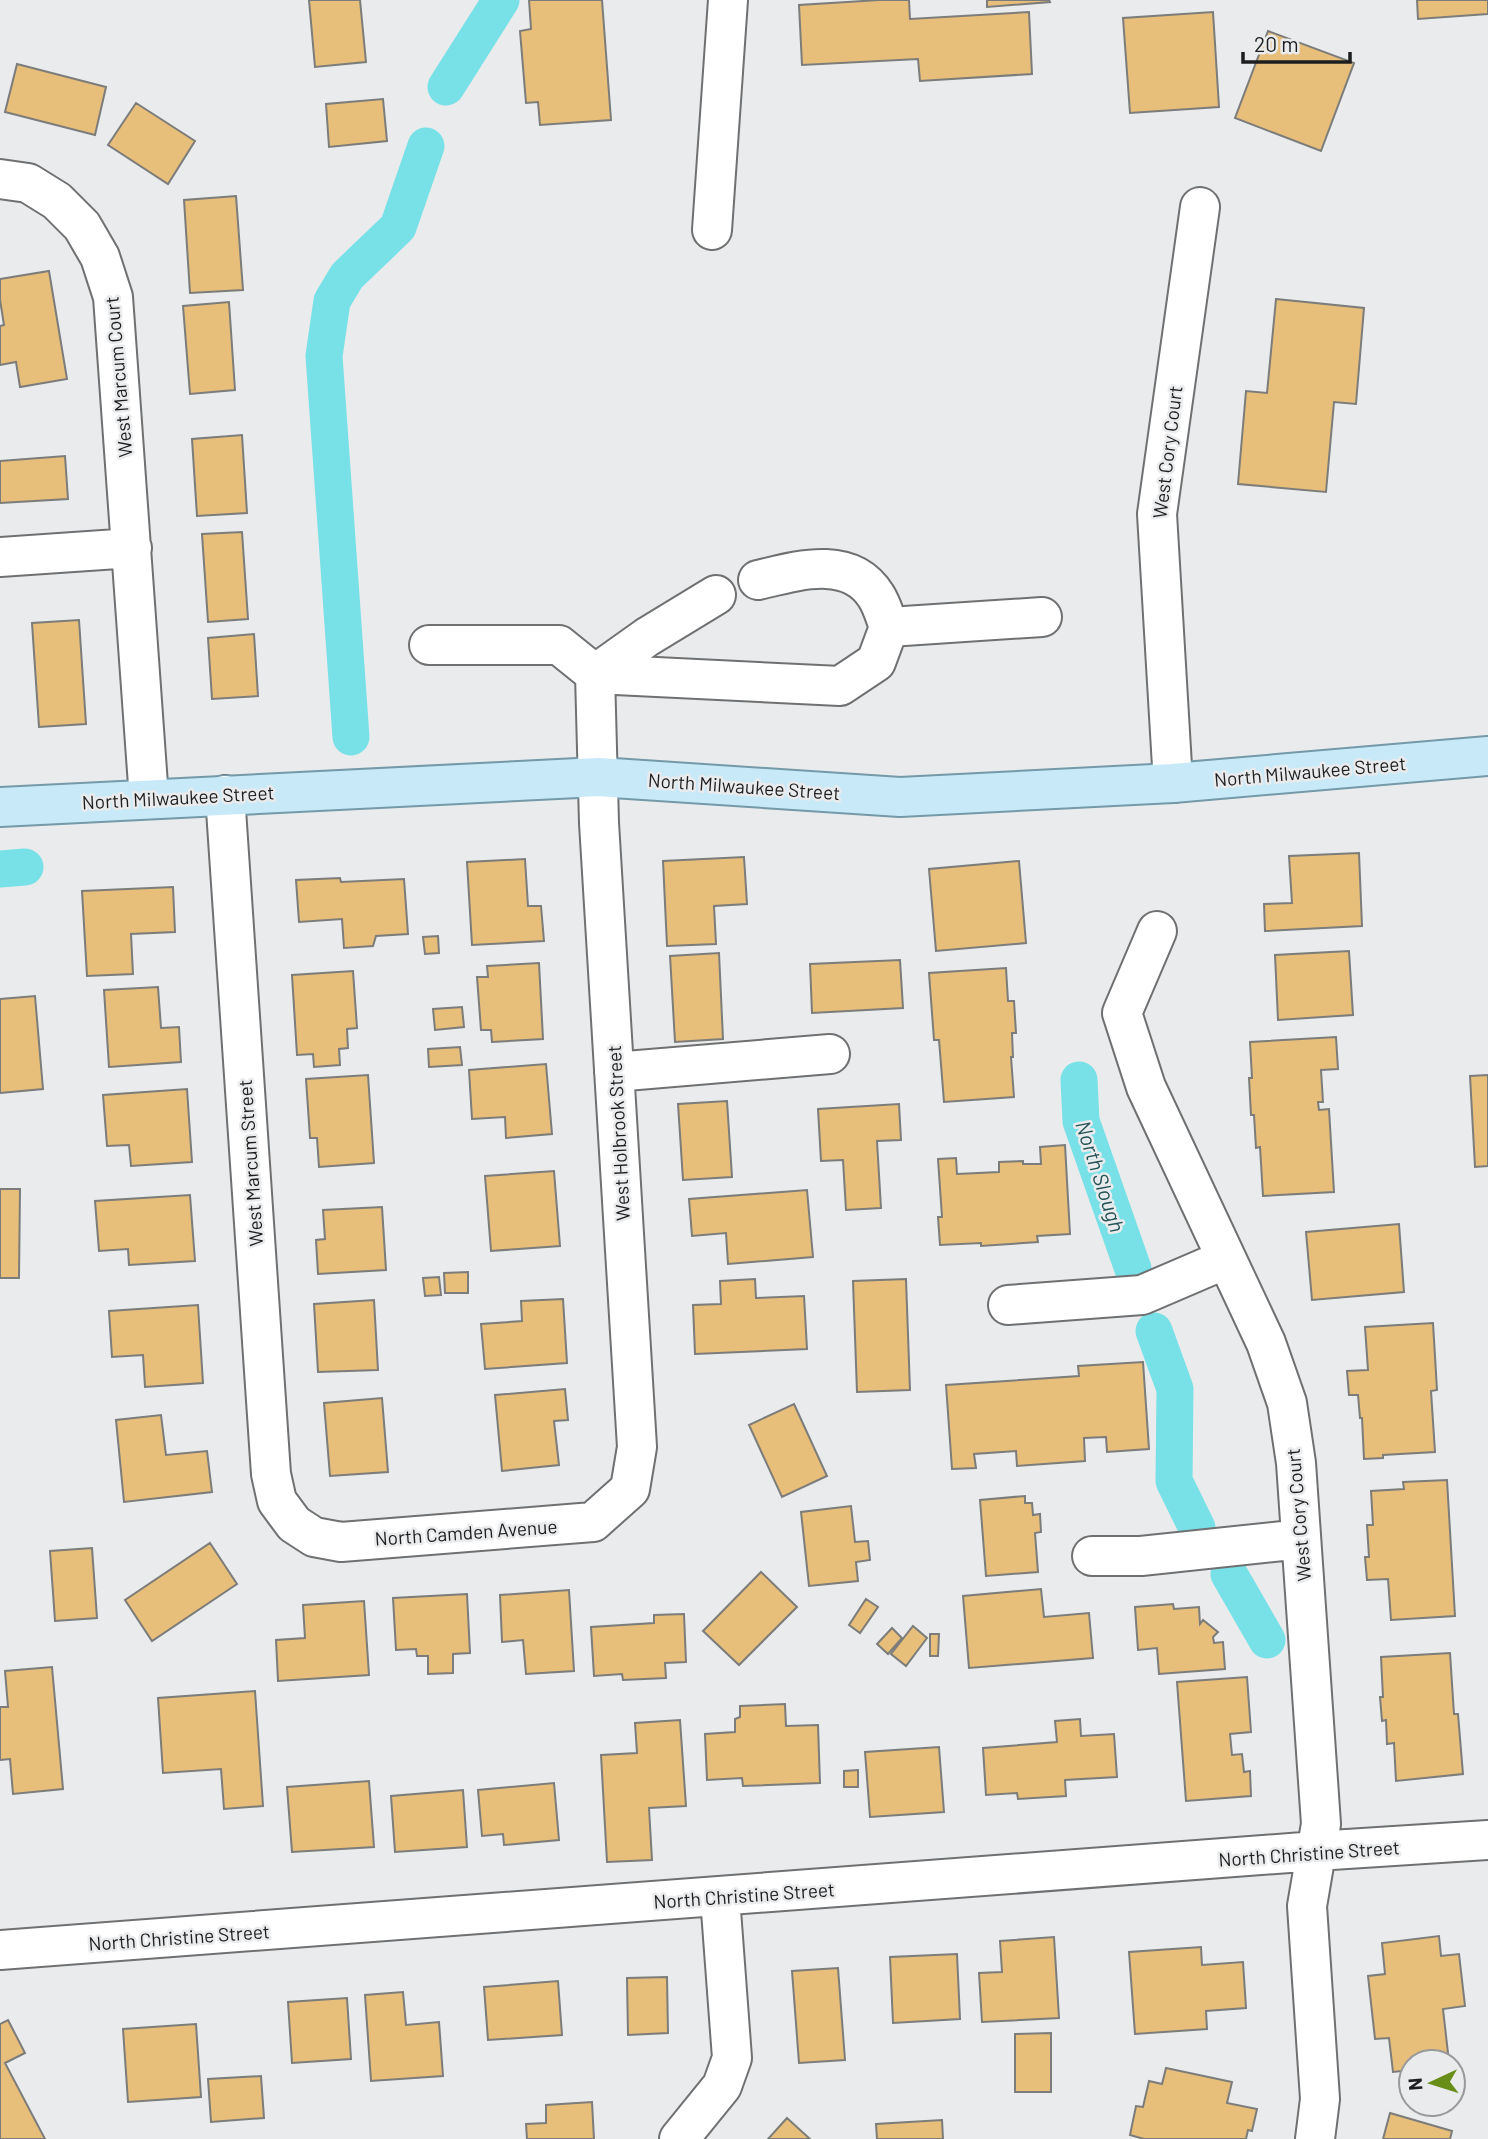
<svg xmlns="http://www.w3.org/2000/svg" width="1488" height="2139" font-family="Barlow,sans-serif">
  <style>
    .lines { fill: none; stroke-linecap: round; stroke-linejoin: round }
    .canal { stroke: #78e1e7; stroke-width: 37 }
    .building { fill: #e7be7a; stroke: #7c7c7a; stroke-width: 2 }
    .minor-casing { stroke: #6f7071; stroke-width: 42 }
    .major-casing { stroke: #7499a9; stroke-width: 42 }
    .minor { stroke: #fff; stroke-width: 38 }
    .major { stroke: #c8e9f8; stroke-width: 38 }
    .labels { text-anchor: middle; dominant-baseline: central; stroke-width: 5; stroke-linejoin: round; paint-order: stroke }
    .street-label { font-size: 19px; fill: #1d1e1e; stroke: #eaebed }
    .water-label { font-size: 21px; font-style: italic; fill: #245356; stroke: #eaebed }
  </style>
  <rect width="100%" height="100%" fill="#eaebed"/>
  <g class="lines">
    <path class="canal" d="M446 87 501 0
      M351 737 324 356 332 301 347 276 398 227 426 146
      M0 869 25 867
      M1079 1080 1081 1121 1133 1269
      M1154 1331 1175 1389 1174 1481 1197 1528
      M1229 1574 1267 1640"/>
  </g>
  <path class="building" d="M309 0H360L366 62 315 67Z
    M529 0H602L611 120 540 125 538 102 526 103 520 31 531 29Z
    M879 0H909L910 19 1029 12 1032 74 920 81 918 59 802 65 799 5Z
    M987 0H1049L1050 2 987 7Z
    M1417 0H1488V14L1418 19Z
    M1213 12 1219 107 1130 113 1123 18Z
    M1268 31 1354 63 1321 151 1235 118Z
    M17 64 106 87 95 135 5 112Z
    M383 99 387 141 329 147 326 104Z
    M136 103 195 141 168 184 108 145Z
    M236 196 243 290 190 293 184 200Z
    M49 271 67 379 20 387 16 362 0 365V326L4 325 0 300V279Z
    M1276 299 1364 308 1356 404 1334 402 1326 492 1238 484 1246 391 1267 393Z
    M229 302 235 390 190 394 183 306Z
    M242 435 247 513 197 516 192 439Z
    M65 456 68 499 0 503V461Z
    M242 532 248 619 208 622 202 534Z
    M79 620 86 724 39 727 32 623Z
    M254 634 258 696 212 699 208 638Z
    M1359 853 1362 926 1265 931 1264 904 1292 903 1289 856Z
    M744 857 747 904 714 906 716 944 667 946 663 861Z
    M525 859 528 906H541L544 941 472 945 467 862Z
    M1019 861 1026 943 936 951 929 869Z
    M340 878 341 882 404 879 408 934 376 936 373 946 344 948 342 919 299 922 296 880Z
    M173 887 175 932 131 934 133 974 87 976 82 891Z
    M438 936 439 953 425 954 423 937Z
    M1349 951 1353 1015 1278 1020 1275 955Z
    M719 953 723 1039 675 1042 670 956Z
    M900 960 903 1008 812 1013 810 964Z
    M539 963 543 1039 492 1042 491 1030H481L477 977H488L487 966Z
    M1006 968 1008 1001H1014L1016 1033H1012L1013 1057H1011L1014 1097 944 1102 939 1040H934L929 973Z
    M353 971 357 1028 347 1029 348 1048 339 1049 340 1065 314 1067 313 1054 297 1055 292 975Z
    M158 987 161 1028 179 1027 181 1062 109 1067 104 990Z
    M35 996 43 1089 0 1093V999Z
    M462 1007 464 1027 435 1030 433 1009Z
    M1336 1037 1338 1069 1321 1070 1323 1102H1318L1319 1110 1329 1109 1334 1192 1263 1196 1260 1147 1256 1148 1254 1115H1251L1249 1078H1252L1250 1042Z
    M460 1047 462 1065 429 1067 428 1049Z
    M546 1064 552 1134 506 1138 505 1117 472 1119 469 1070Z
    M368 1075 374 1163 319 1167 317 1138H310L306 1079Z
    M1488 1075V1166L1475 1167 1470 1076Z
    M187 1089 192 1162 131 1166 129 1145 107 1146 103 1095Z
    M727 1101 732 1177 683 1180 678 1104Z
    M899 1104 901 1140 877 1141 881 1208 846 1210 843 1160 821 1161 818 1109Z
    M1065 1145 1070 1234 1037 1236 1038 1242 981 1246V1243L940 1245 938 1217H942L938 1159 956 1158 957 1174 999 1172V1162L1023 1161V1164H1041L1040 1147Z
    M554 1171 560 1246 491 1251 485 1176Z
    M0 1189H20L19 1278H0Z
    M807 1190 813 1257 728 1264 726 1233 692 1236 689 1199Z
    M190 1195 195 1261 129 1265 128 1249 99 1251 95 1201Z
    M382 1207 386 1270 318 1274 316 1240 325 1239 323 1210Z
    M1399 1224 1404 1292 1312 1300 1306 1232Z
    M468 1272V1293H445L444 1273Z
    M439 1277 441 1295 425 1296 423 1278Z
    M755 1279 756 1298 804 1296 807 1349 695 1354 693 1305 721 1304 720 1281Z
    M906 1279 910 1390 857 1392 853 1281Z
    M563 1299 567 1363 485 1369 481 1324 522 1321 521 1301Z
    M374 1300 378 1370 318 1372 314 1304Z
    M198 1305 203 1383 145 1387 143 1355 112 1357 109 1311Z
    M1433 1323 1437 1390 1431 1391 1435 1452 1383 1455V1458L1364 1459 1362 1418H1360L1358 1395H1349L1347 1371 1368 1370 1365 1327Z
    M1143 1362 1149 1449 1107 1452 1106 1437 1084 1438 1085 1461 1017 1466 1016 1451 974 1454 976 1468 952 1469 946 1385 1079 1376 1078 1366Z
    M565 1389 568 1420 554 1421 559 1465 502 1471 495 1395Z
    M382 1398 388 1472 330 1476 324 1403Z
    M794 1404 827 1476 782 1497 749 1425Z
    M161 1415 166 1455 207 1451 212 1492 124 1502 116 1420Z
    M1447 1480 1455 1616 1391 1620 1388 1579 1367 1580 1365 1557H1369L1367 1525H1373L1371 1491 1404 1489 1403 1482Z
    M1025 1496V1503H1032L1033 1515 1040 1514 1041 1532 1035 1533 1038 1572 986 1576 980 1500Z
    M851 1506 855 1542 868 1541 870 1560 856 1562 858 1581 809 1586 801 1512Z
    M210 1543 237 1584 152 1641 125 1600Z
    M92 1548 97 1618 55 1621 50 1551Z
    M761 1572 797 1607 739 1665 703 1631Z
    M1041 1589 1044 1617 1089 1613 1093 1658 969 1668 963 1596Z
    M569 1590 574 1671 526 1674 523 1640 502 1642 500 1595Z
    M467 1594 470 1653 453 1654V1673L428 1674V1656H417L416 1649 396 1650 393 1598Z
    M866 1599 878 1607 860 1633 849 1625Z
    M364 1601 369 1675 278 1681 276 1640 305 1638 303 1605Z
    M1173 1604 1174 1609 1199 1607 1200 1624 1203 1620 1218 1632 1213 1637 1214 1643 1223 1642 1225 1669 1159 1674 1157 1648 1138 1650 1135 1607Z
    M684 1614 686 1662 665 1663 666 1678 623 1680 622 1674 594 1676 591 1627 654 1623V1615Z
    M913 1626 927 1638 906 1666 891 1654Z
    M892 1628 902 1638 888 1654 877 1644Z
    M930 1634H939L938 1656H930Z
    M1450 1653 1454 1714H1458L1463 1774 1396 1781 1394 1743 1387 1744 1386 1720 1382 1721 1380 1697H1383L1381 1657Z
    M52 1667 63 1789 13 1794 10 1759 0 1760V1707H8L5 1671Z
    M1247 1677 1251 1732 1230 1734 1232 1755 1242 1754 1244 1772 1250 1771 1251 1796 1186 1801 1177 1682Z
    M255 1691 263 1806 224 1809 221 1769 163 1773 158 1698Z
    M785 1704 786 1726 818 1725 820 1783 743 1786 742 1778 707 1780 705 1734 735 1732V1719L740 1717V1706Z
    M1080 1719 1081 1736 1114 1734 1117 1777 1065 1780 1066 1796 1018 1799 1017 1793 986 1795 983 1748 1057 1742 1055 1721Z
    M680 1720 686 1806 649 1808 652 1860 607 1862 601 1755 637 1753 635 1723Z
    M939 1747 944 1812 870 1817 865 1752Z
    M858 1770V1787H844V1771Z
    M369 1781 374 1847 292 1852 287 1787Z
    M554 1783 559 1840 504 1845 503 1834 482 1836 478 1790Z
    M463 1790 467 1847 395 1852 391 1796Z
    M1439 1936 1441 1956 1459 1954 1465 2006 1443 2009 1449 2062H1411V2070L1393 2072 1389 2038 1375 2039 1368 1976 1385 1974 1382 1943Z
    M1054 1937 1059 2018 982 2022 979 1973 1002 1972 1000 1941Z
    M1201 1947 1202 1965 1243 1962 1246 2008 1206 2011 1207 2029 1135 2034 1129 1952Z
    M957 1954 960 2019 893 2023 890 1957Z
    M838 1968 845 2060 799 2063 792 1971Z
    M667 1977 668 2033 628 2035 627 1978Z
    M558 1981 562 2035 488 2040 484 1987Z
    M403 1992 406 2025 439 2022 443 2076 371 2081 365 1995Z
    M347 1998 351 2059 292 2063 288 2002Z
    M8 2020 25 2053 5 2063 45 2139H0V2024Z
    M196 2024 201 2097 128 2102 123 2029Z
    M1051 2033V2092H1015V2034Z
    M1166 2068 1232 2082 1227 2103 1257 2109 1252 2131 1248 2130 1246 2139H1144L1130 2135 1136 2106 1143 2107 1149 2081 1162 2084Z
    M261 2076 264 2118 211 2122 208 2079Z
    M592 2102 594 2139H527L526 2124 546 2123V2105Z
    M1390 2113 1452 2131 1450 2139H1383Z
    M787 2118 810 2139H768Z
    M942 2120 943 2139H877L876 2124Z"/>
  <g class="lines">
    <defs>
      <path id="minor" d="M0 179 28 183 57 201 82 226 100 257 113 297 149 799
        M712 230 728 0
        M0 557 132 548
        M758 580C796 571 850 554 876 596 882 605 885 617 889 627
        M429 645H559L595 674 647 637 716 595
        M1173 783 1157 514 1200 207
        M225 795 271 1474 277 1501 294 1524 314 1537 341 1542 593 1522 630 1489 637 1447 599 823 595 674 840 686 876 662 889 627 1042 617
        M1157 931 1122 1013 1146 1087 1266 1343 1287 1403 1296 1463 1321 1824 1307 1906 1320 2099 1315 2139
        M614 1072 830 1054
        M1008 1305 1142 1295 1226 1259
        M1092 1556H1141L1301 1539
        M0 1950 1316 1851 1488 1840
        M679 2139 722 2086 732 2058 720 1897"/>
      <path id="major" d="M0 807 598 777 900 797 1173 783 1488 756"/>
    </defs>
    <use href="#minor" class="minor-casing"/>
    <use href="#major" class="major-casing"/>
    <use href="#minor" class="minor"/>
    <use href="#major" class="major"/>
  </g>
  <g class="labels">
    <g class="street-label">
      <text transform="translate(118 377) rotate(-95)">West Marcum Court</text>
      <text transform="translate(1167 452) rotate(-83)">West Cory Court</text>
      <text transform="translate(1310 771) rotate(-5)">North Milwaukee Street</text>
      <text transform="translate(744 786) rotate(4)">North Milwaukee Street</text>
      <text transform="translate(178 797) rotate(-3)">North Milwaukee Street</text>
      <text transform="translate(618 1133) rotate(-93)">West Holbrook Street</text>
      <text transform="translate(250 1163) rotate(-94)">West Marcum Street</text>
      <text transform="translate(1298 1515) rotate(-95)">West Cory Court</text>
      <text transform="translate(466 1532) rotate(-4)">North Camden Avenue</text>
      <text transform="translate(1309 1853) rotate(-4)">North Christine Street</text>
      <text transform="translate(744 1895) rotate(-4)">North Christine Street</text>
      <text transform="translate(179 1937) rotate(-4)">North Christine Street</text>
    </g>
    <g class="water-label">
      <text transform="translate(1101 1176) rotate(72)">North Slough</text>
    </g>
  </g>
  <g transform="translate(1432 2083) rotate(266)"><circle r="33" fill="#eaebed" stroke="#98999a" stroke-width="2"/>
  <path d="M0-5L12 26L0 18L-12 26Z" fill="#688e19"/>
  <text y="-10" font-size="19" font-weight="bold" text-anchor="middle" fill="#1d1e1e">N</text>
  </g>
  <path d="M1243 52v10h107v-10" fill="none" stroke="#1d1e1e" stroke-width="3.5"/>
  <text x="1254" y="52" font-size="21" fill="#1d1e1e" stroke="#eaebed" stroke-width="5" paint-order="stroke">20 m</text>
</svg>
